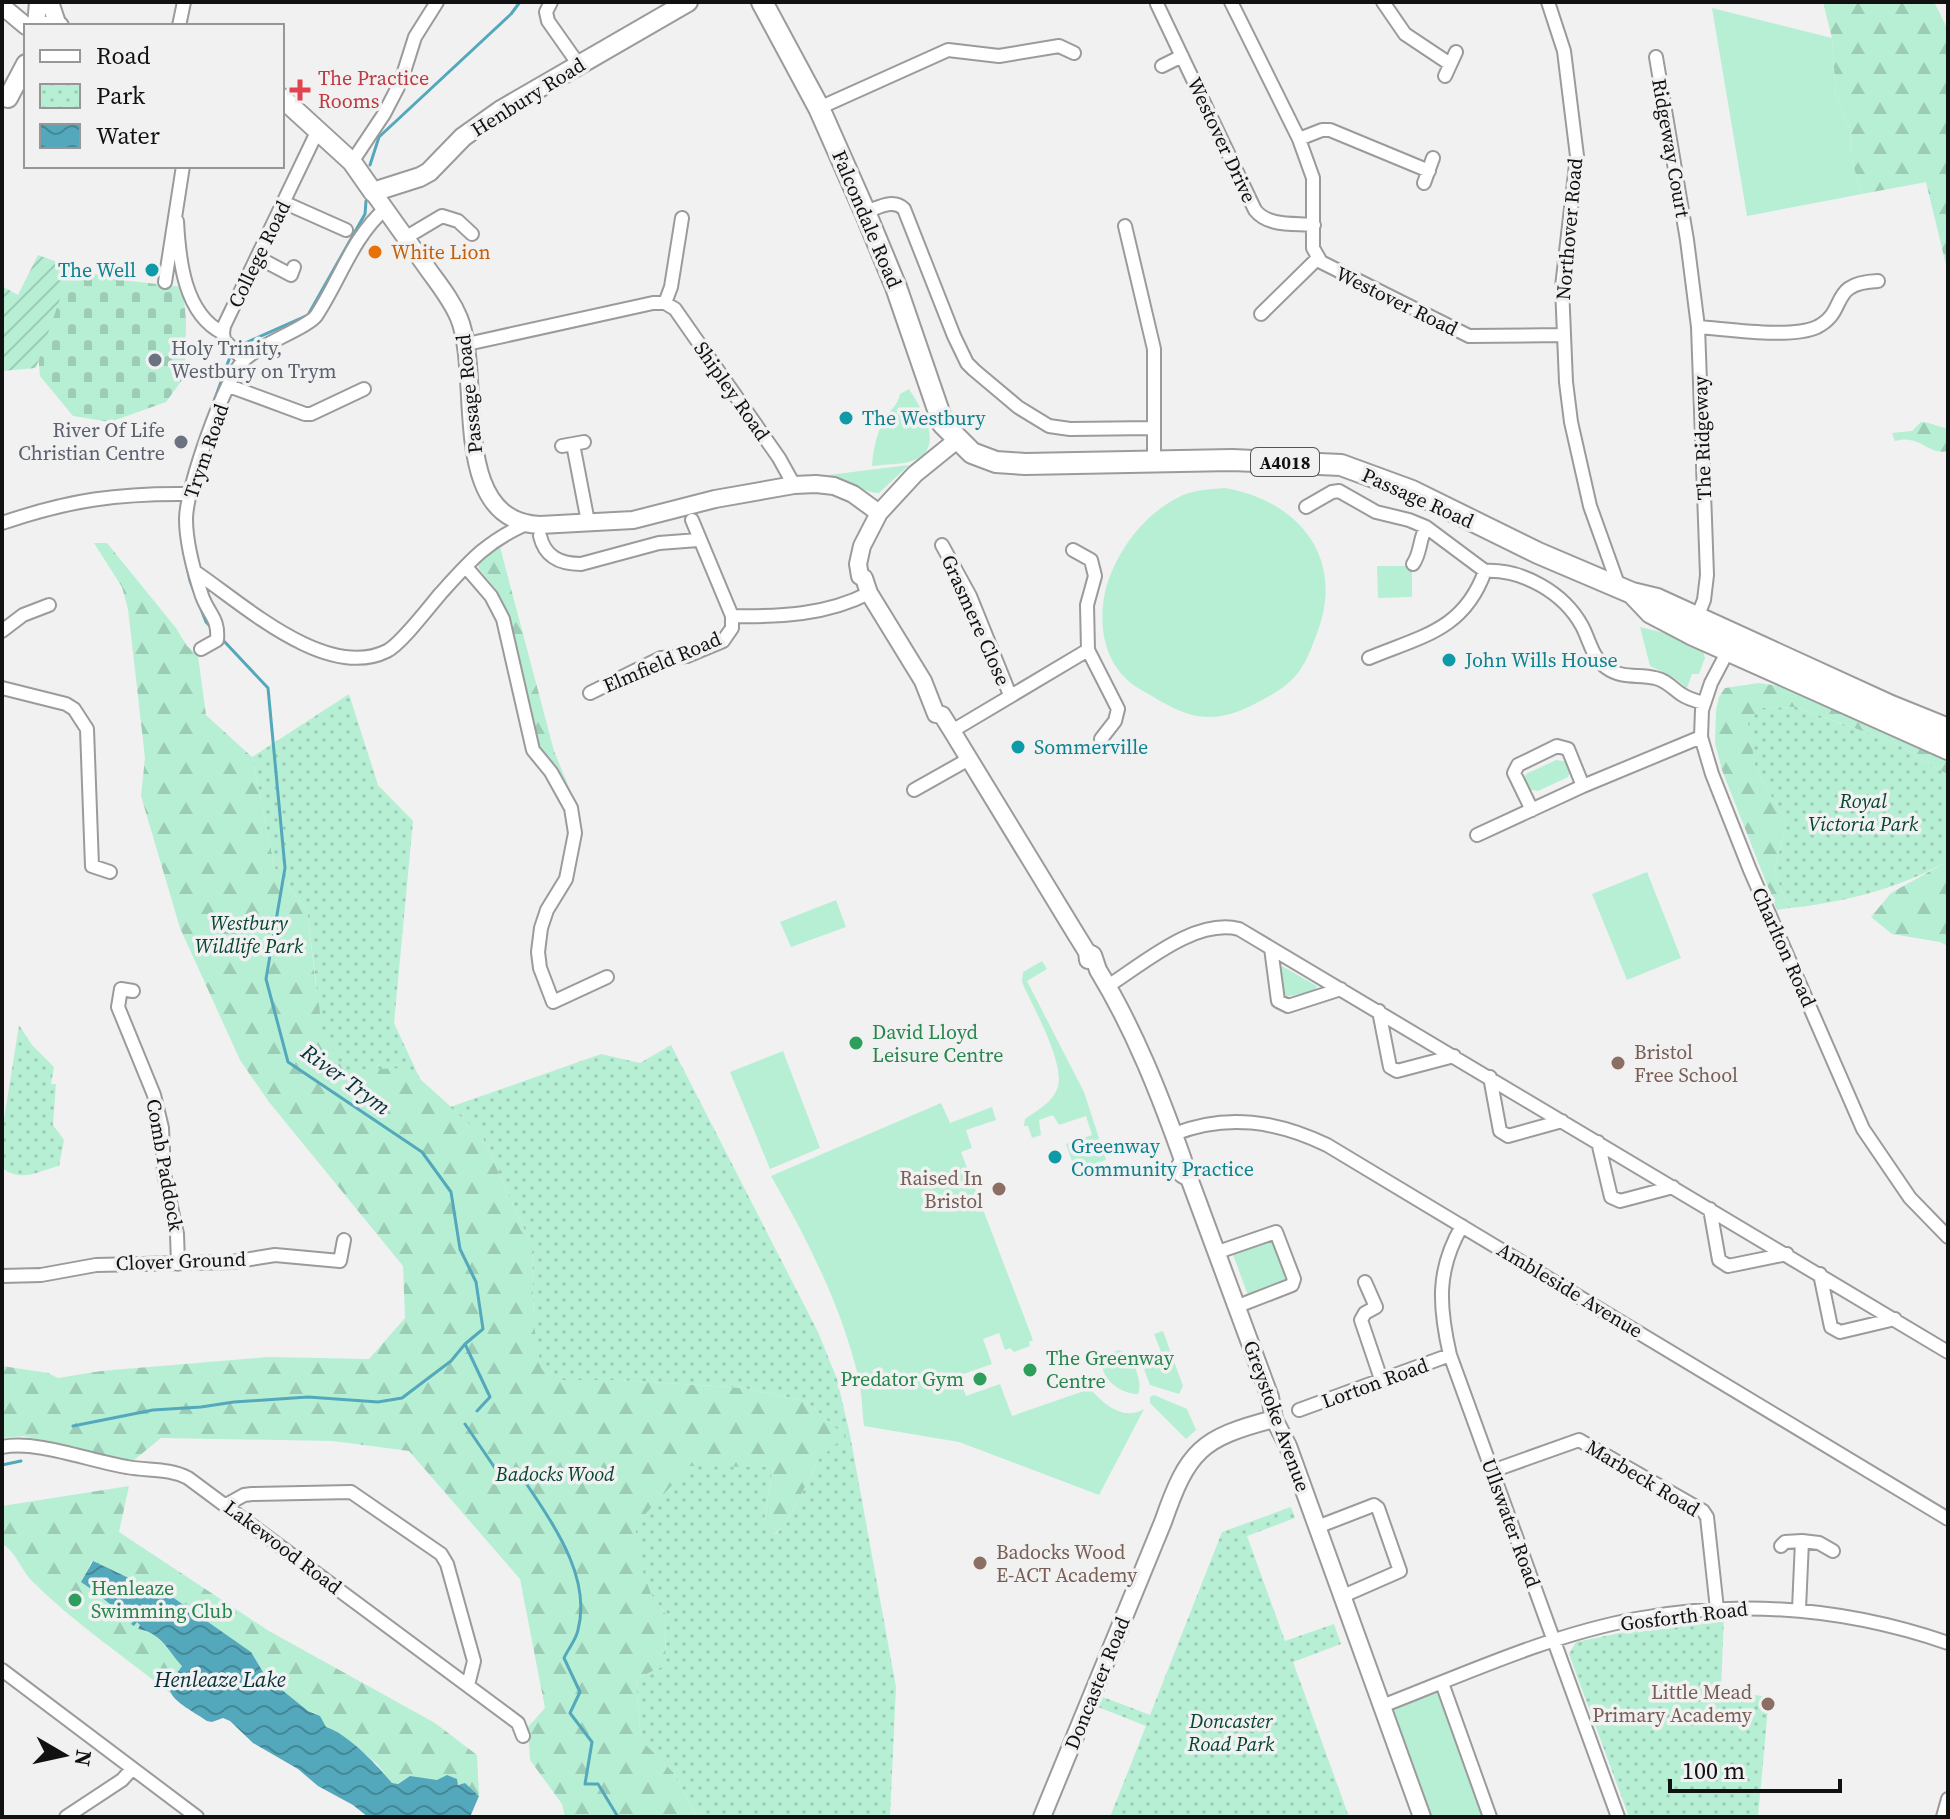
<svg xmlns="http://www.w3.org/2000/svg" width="1950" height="1819" font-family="'Source Serif 4',serif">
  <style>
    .grass { fill: #b7efd5 }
    .forest { fill: url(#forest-firs) }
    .cemetery { fill: url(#cemetery-stones) }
    .park { fill: url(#park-dots) }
    .garden { fill: url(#garden-furrows) }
    .water { fill: url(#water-waves) }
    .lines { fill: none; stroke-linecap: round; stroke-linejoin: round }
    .stream { stroke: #54a8bb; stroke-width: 3 }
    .minor-casing { stroke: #9b9b9c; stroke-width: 16 }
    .tertiary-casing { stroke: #9b9b9c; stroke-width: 20 }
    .secondary-casing { stroke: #9b9b9c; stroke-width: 22 }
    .primary-casing { stroke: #9b9b9c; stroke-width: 24 }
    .minor { stroke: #fff; stroke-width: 12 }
    .tertiary { stroke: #fff; stroke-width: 16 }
    .secondary { stroke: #fff; stroke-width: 18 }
    .primary { stroke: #fff; stroke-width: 20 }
    .health-dot { fill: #e0444e; stroke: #f1f1f2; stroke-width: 3 }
    .food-dot { fill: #e8710a; stroke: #f1f1f2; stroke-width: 3 }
    .culture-dot { fill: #0f9aa8; stroke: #f1f1f2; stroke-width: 3 }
    .worship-dot { fill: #6b7280; stroke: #f1f1f2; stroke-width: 3 }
    .leisure-dot { fill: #2e9e5b; stroke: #f1f1f2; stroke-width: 3 }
    .education-dot { fill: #8d6e63; stroke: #f1f1f2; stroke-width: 3 }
    .labels { text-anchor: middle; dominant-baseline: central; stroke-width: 7; stroke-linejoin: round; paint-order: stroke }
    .shield { fill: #f1f1f2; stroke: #545454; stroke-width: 2 }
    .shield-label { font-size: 18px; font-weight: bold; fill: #111 }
    .health-label { font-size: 20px; fill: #be3a42; stroke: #f1f1f2; text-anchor: start }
    .street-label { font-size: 20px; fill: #111; stroke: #f1f1f2 }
    .food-label { font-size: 20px; fill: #c56008; stroke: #f1f1f2; text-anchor: start }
    .culture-label { font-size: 20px; fill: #0d838f; stroke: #f1f1f2; text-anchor: start }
    .worship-label { font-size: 20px; fill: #5b616d; stroke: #f1f1f2; text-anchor: start }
    .park-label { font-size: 20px; font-style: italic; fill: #054430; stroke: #f1f1f2 }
    .leisure-label { font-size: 20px; fill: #27864d; stroke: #f1f1f2; text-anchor: start }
    .education-label { font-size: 20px; fill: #785e54; stroke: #f1f1f2; text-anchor: start }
    .water-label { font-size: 22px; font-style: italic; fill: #053038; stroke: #f1f1f2 }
  </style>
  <defs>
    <pattern id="forest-firs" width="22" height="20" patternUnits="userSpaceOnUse" patternTransform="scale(2)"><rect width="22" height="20" fill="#b7efd5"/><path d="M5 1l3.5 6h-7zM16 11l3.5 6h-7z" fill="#9cccb6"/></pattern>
    <pattern id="cemetery-stones" width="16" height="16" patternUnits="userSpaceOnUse" patternTransform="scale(2)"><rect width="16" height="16" fill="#b7efd5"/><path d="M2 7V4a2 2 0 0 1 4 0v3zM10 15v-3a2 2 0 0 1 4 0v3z" fill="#9cccb6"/></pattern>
    <pattern id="park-dots" width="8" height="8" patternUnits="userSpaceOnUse" patternTransform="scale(2)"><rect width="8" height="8" fill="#b7efd5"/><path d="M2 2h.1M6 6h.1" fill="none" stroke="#9cccb6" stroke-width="1.8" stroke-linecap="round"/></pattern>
    <pattern id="garden-furrows" width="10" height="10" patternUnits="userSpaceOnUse" patternTransform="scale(2)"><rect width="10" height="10" fill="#b7efd5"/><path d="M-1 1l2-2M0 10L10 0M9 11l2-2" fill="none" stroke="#9cccb6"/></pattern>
    <pattern id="water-waves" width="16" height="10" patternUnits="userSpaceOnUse" patternTransform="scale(2)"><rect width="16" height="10" fill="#54a8bb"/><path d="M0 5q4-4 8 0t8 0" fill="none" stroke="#448797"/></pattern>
  </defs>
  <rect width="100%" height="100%" fill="#f1f1f2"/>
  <path class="grass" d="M1712 8 1832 38 1836 97 1850 128 1851 158 1862 194 1747 216Z
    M909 389C922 409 947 449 912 461 900 465 885 464 872 466 873 449 877 430 887 416 892 408 898 404 900 394Z
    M909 465 879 493C860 493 850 477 828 477V475Z
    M1225 488C1299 501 1346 558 1317 633 1304 669 1297 682 1262 700 1246 709 1228 717 1210 717 1184 717 1164 703 1143 691 1106 671 1097 631 1105 592 1115 552 1145 512 1183 495 1195 490 1212 489 1225 488Z
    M1377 566H1412V597L1378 598Z
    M1640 627 1673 635 1703 651 1705 658 1699 674H1692L1687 688 1673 677 1650 666Z
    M1556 760 1568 762 1571 769 1568 777 1538 791 1526 789 1523 781 1526 774Z
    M1647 872 1681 958 1627 980 1592 894Z
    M836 900 846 927 791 947 780 922Z
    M1042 961 1047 969 1027 981 1084 1092 1106 1160 1075 1170 1066 1144 1092 1135 1086 1116 1059 1125 1053 1115 1039 1120 1041 1135 1032 1138 1028 1126H1024L1025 1119C1037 1110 1051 1104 1057 1089 1067 1065 1032 1006 1022 982L1023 972Z
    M1280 965 1317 986 1316 990 1286 997 1277 967Z
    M783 1051 820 1148 770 1169 730 1072Z
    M941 1103 950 1123 992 1107 996 1120 966 1130 972 1148 961 1152 1033 1340 1029 1342 1030 1346 1014 1352 1010 1348 1005 1350 999 1333 983 1339 992 1364 958 1376 966 1396 1000 1384 1012 1416 1090 1389C1105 1405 1123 1421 1144 1409L1099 1495 959 1442 864 1426C862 1410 862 1392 858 1376 841 1305 807 1239 771 1176Z
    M1268 1241 1275 1245 1286 1279 1249 1298 1232 1252Z
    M1163 1331 1183 1386 1179 1394 1150 1385 1144 1369 1165 1362 1154 1334Z
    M1119 1350C1132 1353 1144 1383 1138 1394 1119 1394 1094 1374 1105 1355Z
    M1154 1395 1187 1409 1196 1430 1186 1439 1150 1403V1397Z
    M1436 1689 1483 1817H1430L1390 1706Z"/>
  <path class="forest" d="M1823 2H1934L1948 30V273L1926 182 1862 194 1851 158 1850 128 1836 97 1832 38Z
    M1921 422C1932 422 1938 428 1948 428V451C1932 455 1923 441 1909 440 1904 439 1900 440 1895 441L1892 433 1912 431Z
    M94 543H107L176 628 187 646 198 656 206 715 252 757 275 868 307 910 316 985 481 1134 532 1246 534 1325 554 1380H618L744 1388 806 1401 846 1436 817 1461 811 1476 784 1526 774 1534 764 1522 773 1467 651 1594 665 1613 666 1665 636 1679 641 1739 673 1772 697 1817H565L562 1804 530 1760 528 1727 545 1708 520 1579 409 1451 333 1441 161 1438 134 1460H122L24 1436 2 1438V1366L48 1373 58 1378 101 1371 268 1357 369 1359 405 1318 403 1266 269 1102 240 1060 180 928 141 796 145 758 128 609 122 587Z
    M500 547 554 751 573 797 537 748 508 623 496 589 479 569 478 562Z
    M1759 683 1779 686 1948 756V775L1895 743 1796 707 1759 708 1756 770 1787 823 1774 871 1789 908 1777 910 1722 770 1715 743 1716 710 1719 697 1725 688Z
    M1948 861V946L1940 942 1892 934 1871 917 1891 893Z
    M129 1486 119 1532 269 1631 435 1723 477 1755 479 1796C461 1777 433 1783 410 1776L397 1784 392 1783 377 1764 348 1740 326 1728 315 1713 308 1711 266 1677 251 1652 156 1587 146 1590 133 1580 92 1561 81 1582C98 1595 114 1606 128 1621L130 1617 134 1620 131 1624 137 1622 140 1624 138 1629 157 1635 182 1666 171 1684V1694C125 1657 74 1623 32 1581 22 1571 14 1549 2 1544V1506Z"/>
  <path class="cemetery" d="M71 267 113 279 183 287 186 321 185 376 166 402 110 422 73 416 40 376 38 354Z"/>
  <path class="park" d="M349 694 378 785 413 821 394 1023 421 1081 406 1068 343 1070 322 1029 307 910 275 868 252 757Z
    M1796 707 1895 743 1948 775V861C1900 888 1843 903 1789 908L1774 871 1787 823 1756 770 1748 723 1759 708Z
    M19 1025 32 1045 54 1067 51 1084H56L53 1125 64 1140 59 1166C38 1171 23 1183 2 1168V1132Z
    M671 1045 818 1332 837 1379 850 1435 896 1687 890 1817H697L673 1772 641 1740 636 1679 666 1665 665 1613 651 1594 641 1566 635 1525 690 1466 773 1467 764 1522 775 1534 784 1526 811 1476 817 1461 845 1436 806 1401 744 1388 618 1380H553L541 1368 534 1325 532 1246 481 1134 450 1107 601 1054 640 1063Z
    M1291 1507 1295 1518 1247 1536 1285 1641 1334 1624 1341 1644 1293 1662 1349 1817H1110L1146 1726 1098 1707 1103 1697 1150 1715 1222 1532Z
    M1710 1615 1713 1621 1720 1620 1724 1615 1721 1690 1769 1697 1758 1817H1629L1569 1654 1576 1642Z"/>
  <path class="garden" d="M38 255 71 267 36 368 2 371V286L18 295Z"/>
  <path class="water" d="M93 1561 133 1580 146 1590 158 1587 251 1652 266 1677 308 1711 320 1716 326 1727C348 1734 376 1764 392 1783L398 1784 410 1776 437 1780 447 1775 457 1779 458 1785 465 1783 479 1796 470 1817H368L353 1805 318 1786 298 1769 253 1743 230 1721 223 1718 212 1722 207 1721C198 1714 172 1702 170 1690 169 1683 178 1672 182 1666 167 1650 162 1633 138 1629L140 1625 137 1622 134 1626 131 1624 134 1620 131 1617 127 1621C114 1606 98 1594 81 1582Z"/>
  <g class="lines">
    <path class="stream" d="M370 165 379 137 511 14 520 2
      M243 344 308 315 365 214 366 201
      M204 429 231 354
      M184 553 190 581 206 622 211 627
      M222 639 268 688 285 868 266 979 288 1062 422 1152 451 1192 460 1249 476 1282 483 1329 465 1344 490 1397 477 1411
      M465 1424 499 1474 524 1480C552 1523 592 1576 578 1630 576 1640 568 1649 564 1658L580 1692 570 1713 592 1742 585 1784H598L618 1817
      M73 1426 153 1410 201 1407 234 1402 308 1397 378 1402 402 1398 451 1361 465 1344
      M2 1465 21 1461"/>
    <defs>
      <path id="minor" d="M551 2 546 12 548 21 579 65
        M1231 2 1299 139 1313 178V248L1321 262 1469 336 1562 335
        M1383 2 1405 34 1450 64
        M1548 2 1564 51 1577 156 1562 287 1566 382 1571 422 1590 506 1619 587
        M1157 4 1255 210C1268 227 1294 223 1314 225
        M179 26 184 2
        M1656 57 1687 240 1698 327 1707 575 1704 600 1696 620
        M1162 66 1182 56
        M403 75 415 37 437 2
        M1445 76 1456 52
        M819 108 948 50 999 56 1059 46 1074 53
        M1299 139 1322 130H1330L1429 171
        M352 162 384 114 398 87
        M1424 183 1433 158
        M283 202 346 230
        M865 212C878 208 893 198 904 209L954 336 967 363 974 370 1018 407 1049 426 1070 429 1154 428
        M177 221C179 259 184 314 223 333L224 340 244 360
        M1125 226 1154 349V462
        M405 238 442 216 458 221 472 234
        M257 257 291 275 294 267
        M165 282 183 166
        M665 303 671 287 682 218
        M1261 314 1318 258
        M1698 327C1728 329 1791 339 1817 327 1849 311 1827 283 1878 281
        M223 333 224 326 317 132
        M467 344 653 303H665L675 309 779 458 794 485
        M229 386 305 414H311L364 389
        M573 444 588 522
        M562 446 584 442
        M1306 507 1332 492 1339 491 1376 512 1409 520 1426 527 1485 571C1464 630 1422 636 1369 658
        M2 523C70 500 118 493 190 494
        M540 536C545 557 560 564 581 564L659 543 698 540
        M942 545 970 596 1010 695
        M1073 550 1091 560 1095 576 1087 605 1088 650 1118 709 1115 721 1101 739
        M1413 564C1421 553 1419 540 1426 527
        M466 567 491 596 503 619 533 750 551 772 571 808 575 833 566 879 547 910 541 928 538 952 540 968 553 1002 607 977
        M1485 571C1523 569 1564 593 1582 626 1590 641 1592 658 1607 668 1622 679 1638 674 1655 678 1666 680 1672 688 1681 694 1688 699 1696 701 1704 703
        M197 573C244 605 327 681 387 651 401 644 429 607 441 593 470 561 486 542 526 524
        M732 616C779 617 827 615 869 593
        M2 631 23 615 49 605
        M1731 645 1711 683 1702 710 1701 737 1712 774 1750 870 1863 1129 1910 1198 1948 1237
        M201 649 217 640C219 618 209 615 202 596 194 572 186 544 186 519 186 489 224 380 244 360 259 345 308 327 316 316 340 280 352 238 385 209
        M2 688 66 704 74 709 87 729 92 866 110 872
        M590 693 661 658 687 656 723 641 732 628V616L692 520
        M952 731 1088 650
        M914 790 969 759
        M1532 810 1514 773 1518 765 1557 746 1568 749 1583 786
        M1477 835 1583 786 1701 737
        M1271 948 1278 1001 1288 1006 1341 989
        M1108 986C1143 964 1195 918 1239 929L1948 1352
        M133 991 121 989 118 1007 154 1095 162 1128 164 1174 177 1234 178 1264
        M1379 1011 1390 1067 1397 1071 1454 1056
        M1490 1077 1500 1131 1508 1136 1562 1121
        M1174 1134C1227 1113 1277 1121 1327 1145L1948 1519
        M1598 1142 1611 1197 1620 1201 1673 1187
        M1710 1209 1719 1260 1728 1266 1787 1254
        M1462 1226C1436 1270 1439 1307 1450 1355L1618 1817
        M1218 1252 1276 1232 1294 1279 1292 1285 1238 1306
        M1820 1274 1831 1327 1840 1332 1895 1319
        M2 1276 41 1275 96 1265 232 1262 275 1255 340 1261 344 1240
        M1365 1282 1376 1307 1365 1313 1361 1320 1382 1382
        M1299 1410 1450 1355
        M2 1447C38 1440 89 1461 127 1467 148 1471 169 1468 188 1478L518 1723 523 1736
        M1492 1471 1579 1440 1703 1511 1707 1517 1717 1609
        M226 1505 244 1495 252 1494 351 1492 441 1554 447 1564 474 1661 468 1685
        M1317 1527 1374 1505 1378 1508 1400 1571 1343 1596
        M1802 1541 1819 1543 1833 1551
        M1781 1546 1785 1542 1802 1541 1799 1609
        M2 1670 197 1817
        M1442 1683 1490 1817
        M1382 1706C1465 1674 1549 1635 1636 1619 1742 1599 1846 1608 1948 1643
        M66 1817 122 1780 132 1769
        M1943 1817 1948 1799"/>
      <path id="tertiary" d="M50 2 58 26
        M2 6 26 26
        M36 26 38 2
        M373 192C392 219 411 245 430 272 441 287 452 301 459 318 483 377 447 521 540 525L633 520 715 499 794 485 816 484 834 486 853 494 879 513
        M957 440 915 474 879 513 862 546 858 564 860 576 864 578 869 593 923 681 936 714 942 715 952 731 1074 931 1087 952 1088 960
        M1087 952 1093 955 1098 970C1134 1029 1160 1095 1183 1160L1180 1166 1182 1174 1189 1178 1270 1397 1274 1419 1288 1446 1422 1817
        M1042 1817 1163 1522C1188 1450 1201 1438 1274 1419"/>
      <path id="secondary" d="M41 26H59
        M8 98 26 64
        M282 98 352 162 373 192 420 177 429 172 463 137 501 110 688 2"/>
      <path id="primary" d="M762 2 819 108 865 212 896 287 943 424 972 453 996 462 1025 464 1232 460 1341 465 1412 491 1538 553 1632 593 1657 599 1891 706 1948 729
        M1632 593 1651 613 1691 634 1948 749"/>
    </defs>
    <use href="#minor" class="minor-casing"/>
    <use href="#tertiary" class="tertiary-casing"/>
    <use href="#secondary" class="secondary-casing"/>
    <use href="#primary" class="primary-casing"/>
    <use href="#minor" class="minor"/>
    <use href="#tertiary" class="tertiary"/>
    <use href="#secondary" class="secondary"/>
    <use href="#primary" class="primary"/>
  </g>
  <path class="health-dot" d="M296 78h8v8h8v8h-8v8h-8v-8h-8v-8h8z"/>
  <circle class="food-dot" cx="375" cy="252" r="8"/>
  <g class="culture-dot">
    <circle cx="152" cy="270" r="8"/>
    <circle cx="846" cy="418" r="8"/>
    <circle cx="1449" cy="660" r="8"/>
    <circle cx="1018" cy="747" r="8"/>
    <circle cx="1055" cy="1157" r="8"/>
  </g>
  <g class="worship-dot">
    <circle cx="155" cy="360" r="8"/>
    <circle cx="181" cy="442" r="8"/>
  </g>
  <g class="leisure-dot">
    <circle cx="856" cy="1043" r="8"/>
    <circle cx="1030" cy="1370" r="8"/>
    <circle cx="980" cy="1379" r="8"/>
    <circle cx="75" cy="1600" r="8"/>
  </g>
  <g class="education-dot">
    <circle cx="1618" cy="1063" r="8"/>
    <circle cx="999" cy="1189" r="8"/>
    <circle cx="980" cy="1563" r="8"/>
    <circle cx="1768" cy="1704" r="8"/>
  </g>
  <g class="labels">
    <rect class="shield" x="1251" y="448" width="68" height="28" rx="6"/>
    <g class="shield-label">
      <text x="1285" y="462">A4018</text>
    </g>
    <g class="health-label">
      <text x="318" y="78">The Practice<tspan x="318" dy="23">Rooms</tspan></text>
    </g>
    <g class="street-label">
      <text transform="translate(528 97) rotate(-32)">Henbury Road</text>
      <text transform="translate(1222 140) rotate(65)">Westover Drive</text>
      <text transform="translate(1671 148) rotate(80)">Ridgeway Court</text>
      <text transform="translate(867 219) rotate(67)">Falcondale Road</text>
      <text transform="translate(1569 229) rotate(-85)">Northover Road</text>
      <text transform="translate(259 254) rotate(-64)">College Road</text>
      <text transform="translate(1397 301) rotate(26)">Westover Road</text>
      <text transform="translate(732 391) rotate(55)">Shipley Road</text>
      <text transform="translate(469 394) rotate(-96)">Passage Road</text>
      <text transform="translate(1702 438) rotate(-92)">The Ridgeway</text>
      <text transform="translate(206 451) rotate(-71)">Trym Road</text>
      <text transform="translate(1418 498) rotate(24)">Passage Road</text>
      <text transform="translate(976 620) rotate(66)">Grasmere Close</text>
      <text transform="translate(662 662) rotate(-23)">Elmfield Road</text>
      <text transform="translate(1784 947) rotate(66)">Charlton Road</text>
      <text transform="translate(165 1165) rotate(80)">Comb Paddock</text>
      <text transform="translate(181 1261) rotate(-2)">Clover Ground</text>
      <text transform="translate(1570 1290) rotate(31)">Ambleside Avenue</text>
      <text transform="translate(1375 1383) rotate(-20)">Lorton Road</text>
      <text transform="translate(1277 1416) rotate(70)">Greystoke Avenue</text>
      <text transform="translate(1643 1478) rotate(31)">Marbeck Road</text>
      <text transform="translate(1511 1523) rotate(70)">Ullswater Road</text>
      <text transform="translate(283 1547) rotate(37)">Lakewood Road</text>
      <text transform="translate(1684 1616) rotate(-7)">Gosforth Road</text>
      <text transform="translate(1097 1683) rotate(-68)">Doncaster Road</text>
    </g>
    <g class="food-label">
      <text x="391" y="252">White Lion</text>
    </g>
    <g class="culture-label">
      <text x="136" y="270" text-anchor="end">The Well</text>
      <text x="862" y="418">The Westbury</text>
      <text x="1465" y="660">John Wills House</text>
      <text x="1034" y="747">Sommerville</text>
      <text x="1071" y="1146">Greenway<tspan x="1071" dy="23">Community Practice</tspan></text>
    </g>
    <g class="worship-label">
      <text x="171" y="348">Holy Trinity,<tspan x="171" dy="23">Westbury on Trym</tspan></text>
      <text x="165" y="430" text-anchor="end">River Of Life<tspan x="165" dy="23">Christian Centre</tspan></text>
    </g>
    <g class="park-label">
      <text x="1863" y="801">Royal<tspan x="1863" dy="23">Victoria Park</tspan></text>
      <text x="249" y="923">Westbury<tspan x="249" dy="23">Wildlife Park</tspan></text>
      <text x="555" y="1474">Badocks Wood</text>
      <text x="1231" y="1721">Doncaster<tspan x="1231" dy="23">Road Park</tspan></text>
    </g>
    <g class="leisure-label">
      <text x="872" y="1032">David Lloyd<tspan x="872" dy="23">Leisure Centre</tspan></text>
      <text x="1046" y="1358">The Greenway<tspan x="1046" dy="23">Centre</tspan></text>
      <text x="964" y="1379" text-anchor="end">Predator Gym</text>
      <text x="91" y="1588">Henleaze<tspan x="91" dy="23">Swimming Club</tspan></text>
    </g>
    <g class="education-label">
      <text x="1634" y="1052">Bristol<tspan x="1634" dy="23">Free School</tspan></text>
      <text x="983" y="1178" text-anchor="end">Raised In<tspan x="983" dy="23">Bristol</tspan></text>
      <text x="996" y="1552">Badocks Wood<tspan x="996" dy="23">E-ACT Academy</tspan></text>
      <text x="1752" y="1692" text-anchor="end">Little Mead<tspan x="1752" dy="23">Primary Academy</tspan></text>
    </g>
    <g class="water-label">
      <text transform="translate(346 1079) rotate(36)">River Trym</text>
      <text x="220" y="1679">Henleaze Lake</text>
    </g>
  </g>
  <rect width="1950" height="1819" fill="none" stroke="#111111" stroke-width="8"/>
  <rect x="24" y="24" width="260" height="144" fill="#f1f1f2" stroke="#979798" stroke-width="2"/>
  <rect x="40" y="50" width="40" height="12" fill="#ffffff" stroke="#979798" stroke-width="2"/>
  <text x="96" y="64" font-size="24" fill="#111111">Road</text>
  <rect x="40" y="84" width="40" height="24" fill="url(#park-dots)" stroke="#979798" stroke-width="2"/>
  <text x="96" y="104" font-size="24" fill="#111111">Park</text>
  <rect x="40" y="124" width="40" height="24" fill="url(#water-waves)" stroke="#979798" stroke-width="2"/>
  <text x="96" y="144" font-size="24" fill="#111111">Water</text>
  <g transform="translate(64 1755) rotate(99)" stroke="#f1f1f2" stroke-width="6" paint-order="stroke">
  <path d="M0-6L14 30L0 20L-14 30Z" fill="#111111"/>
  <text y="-12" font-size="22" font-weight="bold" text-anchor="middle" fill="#111111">N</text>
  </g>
  <path d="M1670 1779v12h170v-12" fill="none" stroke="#111111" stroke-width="4"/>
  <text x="1682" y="1779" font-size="24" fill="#111111" stroke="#f1f1f2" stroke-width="6" paint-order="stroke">100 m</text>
</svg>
